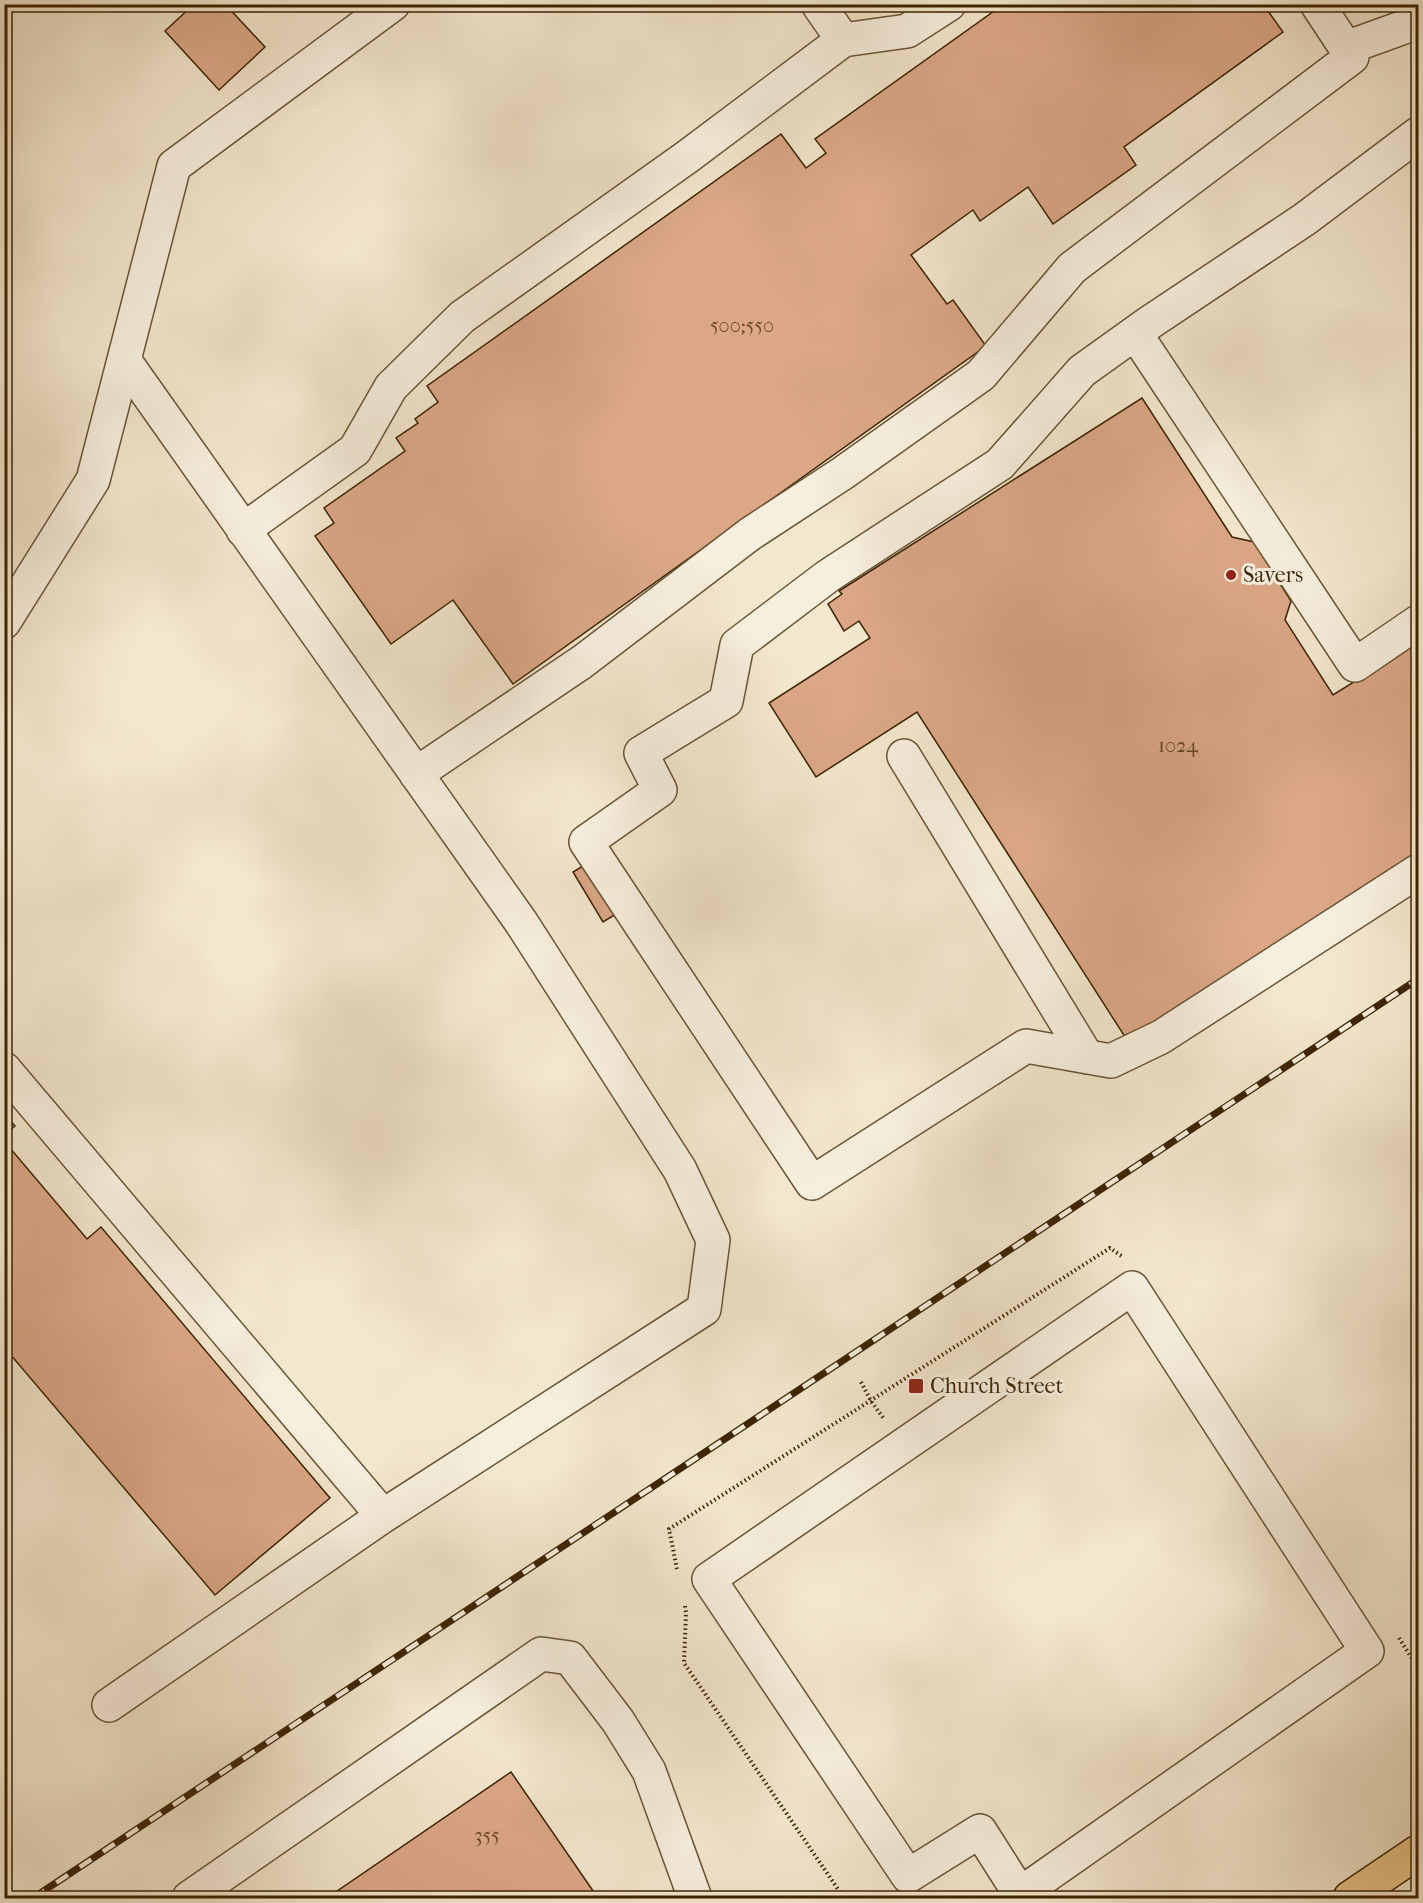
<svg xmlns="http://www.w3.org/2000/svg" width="1423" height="1903" font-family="'IM FELL French Canon',serif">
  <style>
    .building { fill: #dba787; stroke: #3d2403; stroke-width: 1.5 }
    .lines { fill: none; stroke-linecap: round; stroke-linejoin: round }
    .minor-casing { stroke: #6a5536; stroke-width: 36 }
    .major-casing { stroke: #3d2403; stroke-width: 36 }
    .path { stroke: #3d2403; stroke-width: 4; stroke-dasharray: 1.5 3; stroke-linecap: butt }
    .minor { stroke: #f7efde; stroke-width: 33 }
    .major { stroke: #eac486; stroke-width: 33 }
    .rail-casing { stroke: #3d2403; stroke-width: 7 }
    .rail { stroke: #f7efde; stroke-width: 4.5; stroke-dasharray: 14; stroke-linecap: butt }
    .poi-dot { fill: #8f2418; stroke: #f7efde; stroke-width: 2 }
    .labels { text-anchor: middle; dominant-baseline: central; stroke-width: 6; stroke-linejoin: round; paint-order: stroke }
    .number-label { font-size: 20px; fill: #644524 }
    .poi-label { font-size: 22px; fill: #3d2403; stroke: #f7efde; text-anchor: start }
  </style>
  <rect width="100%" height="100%" fill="#f3e7cd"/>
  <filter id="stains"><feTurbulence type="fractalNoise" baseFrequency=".00333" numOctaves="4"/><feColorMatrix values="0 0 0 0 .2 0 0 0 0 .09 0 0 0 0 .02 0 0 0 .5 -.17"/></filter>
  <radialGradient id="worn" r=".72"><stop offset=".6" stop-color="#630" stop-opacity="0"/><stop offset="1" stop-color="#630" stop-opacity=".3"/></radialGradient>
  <path class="building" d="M194 4H225L265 47 219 90 165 31Z
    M1004 4H1263L1283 32 1124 147 1136 165 1053 224 1028 187 980 221 973 210 911 255 947 304 953 300 986 346 513 684 453 600 391 644 315 536 334 523 324 508 405 451 396 438 418 423 415 419 438 402 427 386 781 134 806 168 826 153 815 139Z
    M1142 398 1232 537 1254 542 1291 601 1285 620 1333 695 1418 642V855L1127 1040 917 712 816 777 769 703 870 638 859 621 844 631 828 604 842 594 839 591Z
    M591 861 621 911 603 922 573 872Z
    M4 1114 15 1126 4 1135Z
    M4 1141 87 1239 101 1227 330 1498 215 1595 4 1347Z
    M511 1772 598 1898H327Z"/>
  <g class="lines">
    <defs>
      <path id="minor" d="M818 4 843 40
        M1346 48 1418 22
        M1418 134 1305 219 1149 323 1082 371 1000 464 828 576 737 645 726 701 641 753 660 790 586 842 812 1183 1026 1046 1111 1061 1161 1037 1418 871
        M1135 333 1355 665 1418 622
        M124 360 521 922 680 1170 713 1240 704 1309 383 1516
        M243 530 355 450 391 387 462 317 687 157 843 40 907 31 949 4
        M4 622 93 480 174 166 393 4
        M904 756 1087 1057
        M416 774 582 662 750 534 843 473 981 375 1072 268 1352 57 1317 4
        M4 1069 383 1516 109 1705
        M1132 1288 1367 1651 1020 1894 980 1831 908 1876 709 1579Z
        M189 1898 541 1654 570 1658 618 1721 649 1771 695 1898"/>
      <path id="major" d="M1350 1898 1418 1852"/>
    </defs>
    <use href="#minor" class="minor-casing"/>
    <use href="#major" class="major-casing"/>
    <path class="path" d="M861 1382 871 1401 884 1419
      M677 1569 669 1529 1110 1248 1123 1257
      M685 1606 686 1613 684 1663 844 1898
      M1399 1638 1418 1668"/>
    <use href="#minor" class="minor"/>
    <use href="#major" class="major"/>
    <defs>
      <path id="rail" d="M33 1898 1418 979"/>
    </defs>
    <use href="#rail" class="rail-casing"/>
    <use href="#rail" class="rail"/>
  </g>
  <g class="poi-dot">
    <circle cx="1231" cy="575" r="6"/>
    <rect x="908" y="1378" width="16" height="16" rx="3"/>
  </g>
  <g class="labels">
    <g class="number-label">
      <text x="742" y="325">500;550</text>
      <text x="1178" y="745">1024</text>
      <text x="487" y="1835">355</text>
    </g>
    <g class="poi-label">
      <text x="1243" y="575">Savers</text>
      <text x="930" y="1386">Church Street</text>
    </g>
  </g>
  <rect width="1423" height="1903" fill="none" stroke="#f3e7cd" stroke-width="24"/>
  <rect x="6" y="6" width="1411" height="1891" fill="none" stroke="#3d2403" stroke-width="3"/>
  <rect x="12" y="12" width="1399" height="1879" fill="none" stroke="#3d2403" stroke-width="1.5"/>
  <rect width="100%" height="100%" filter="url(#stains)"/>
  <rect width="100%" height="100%" fill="url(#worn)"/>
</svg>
